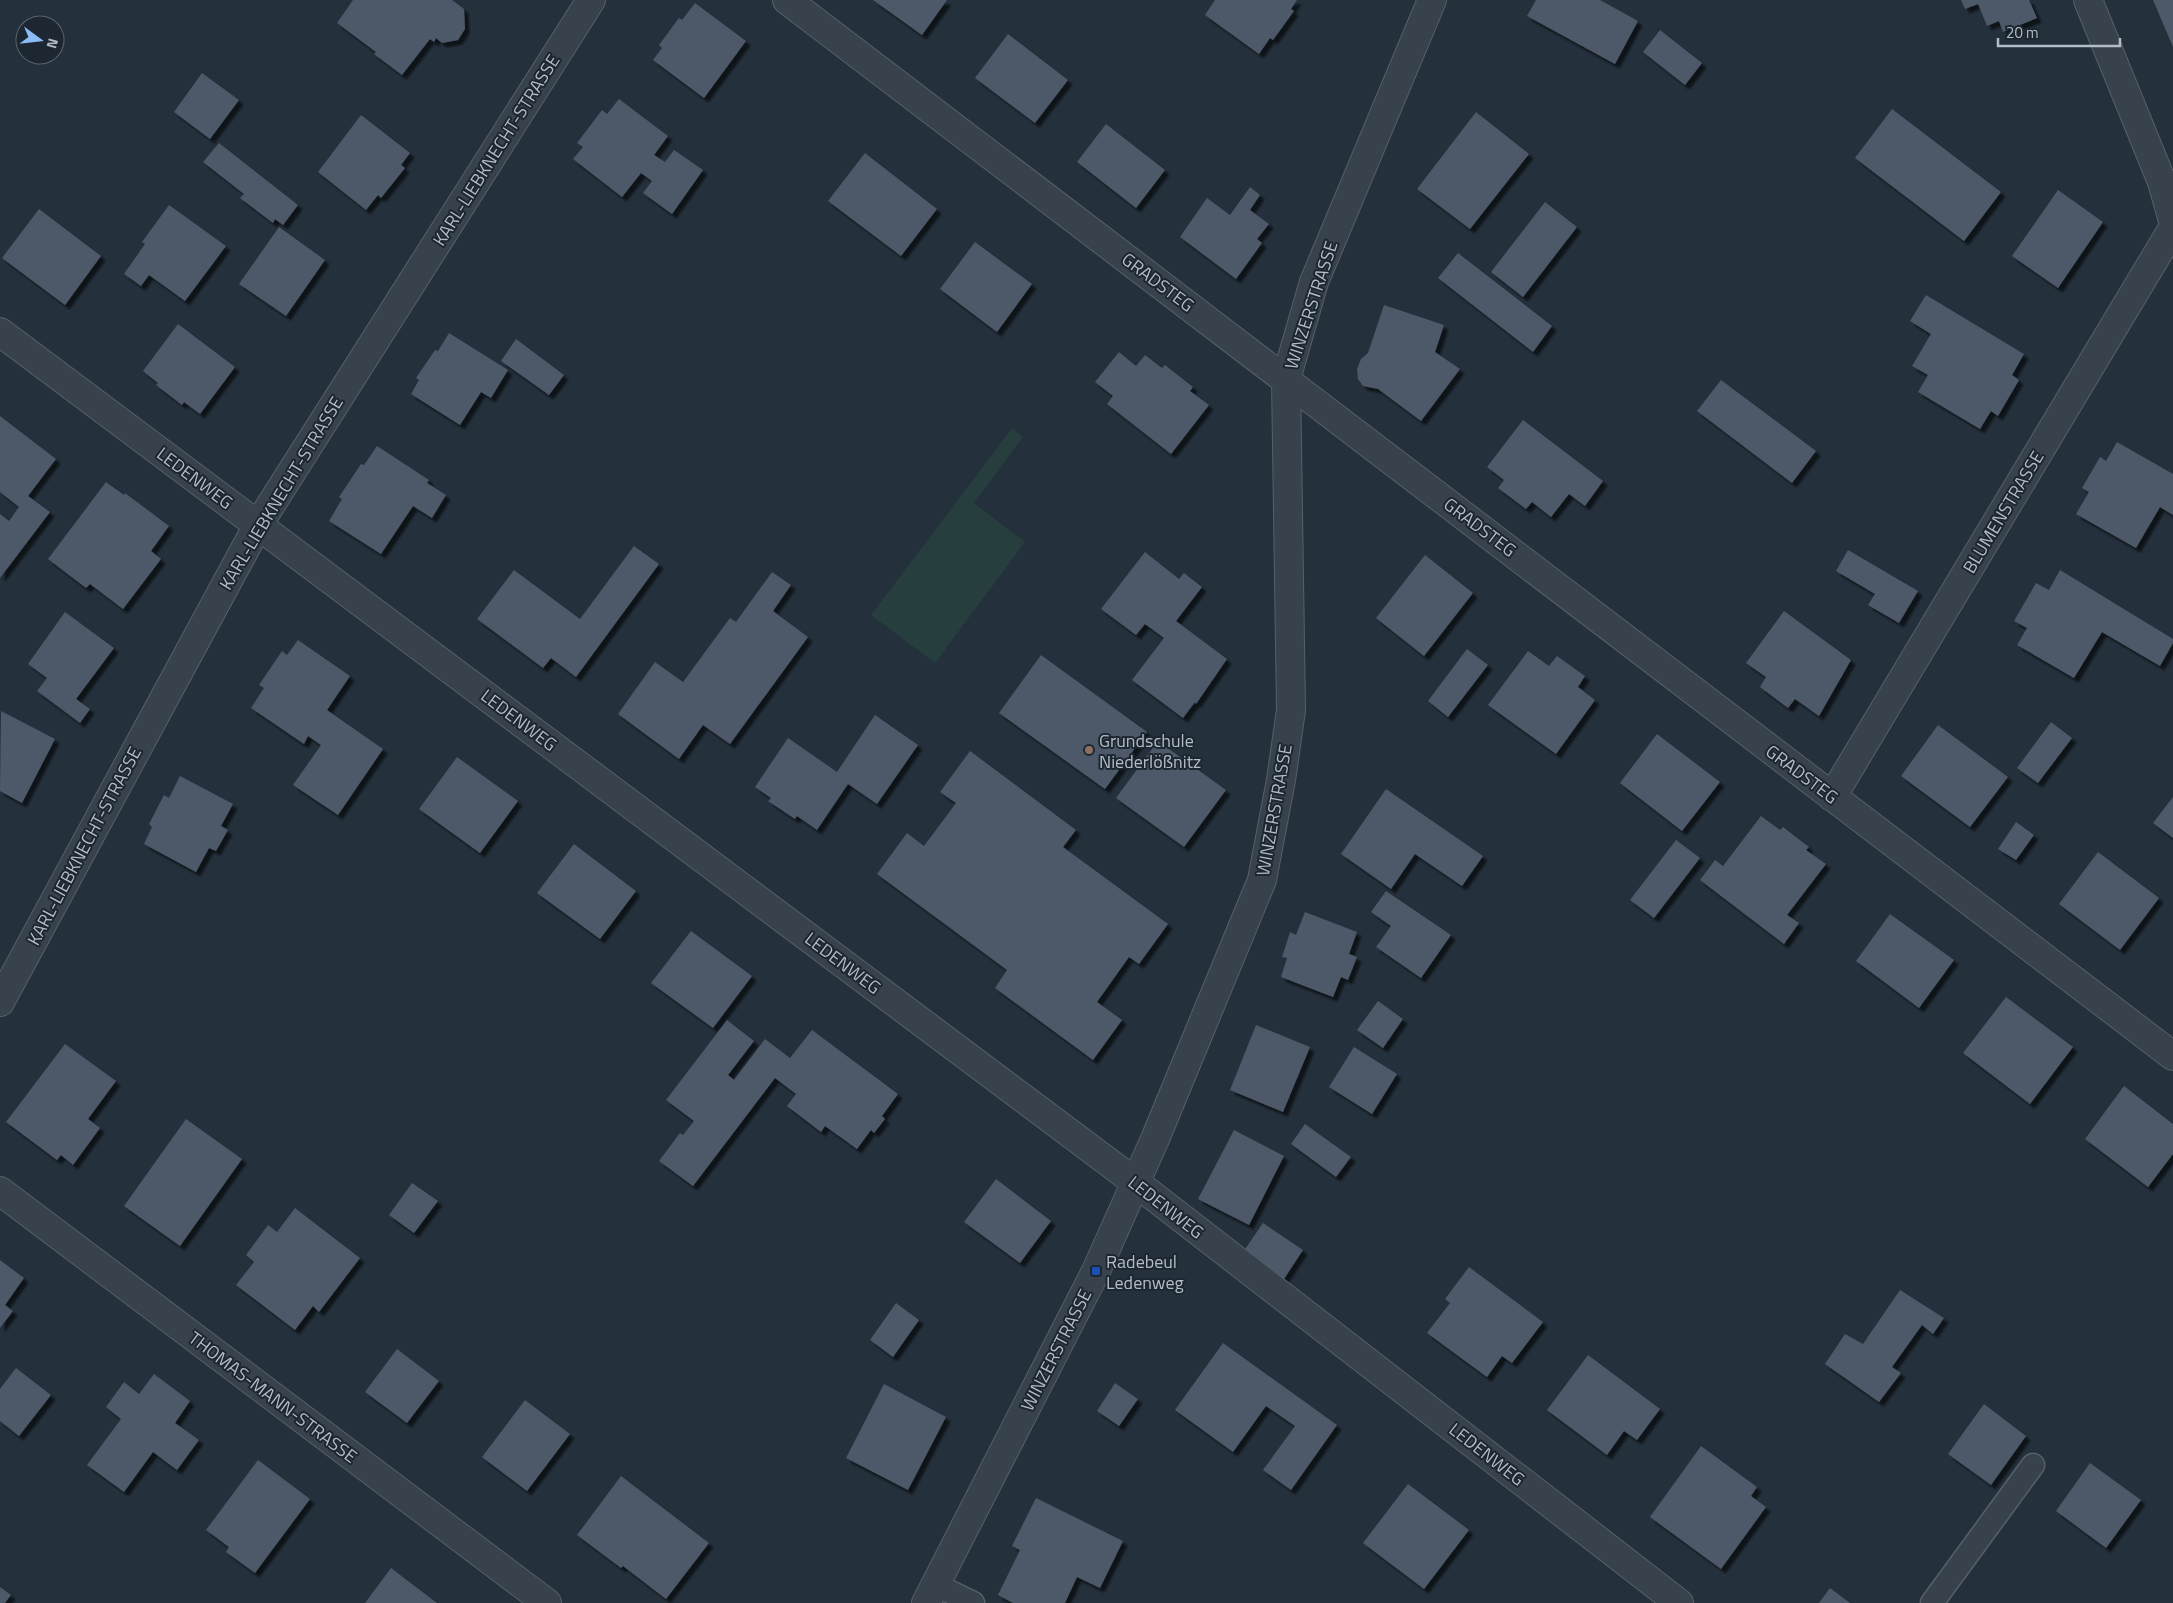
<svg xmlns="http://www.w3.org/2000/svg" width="2173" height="1603" font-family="'Titillium Web',sans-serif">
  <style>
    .green { fill: #273e3e }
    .building { fill: #4d5967; filter: url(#shadow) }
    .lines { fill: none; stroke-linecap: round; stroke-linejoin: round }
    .lane-casing { stroke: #56606a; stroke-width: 25 }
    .street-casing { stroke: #56606a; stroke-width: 30 }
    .lane { stroke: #38424c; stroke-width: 22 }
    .street { stroke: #38424c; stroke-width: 28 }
    .education-dot { fill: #8d6e63; stroke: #1d2731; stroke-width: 2 }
    .transit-dot { fill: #1a4fb4; stroke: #1d2731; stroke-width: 2 }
    .labels { text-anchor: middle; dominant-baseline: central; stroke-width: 4; stroke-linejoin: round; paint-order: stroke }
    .street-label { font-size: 18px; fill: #b3bdc7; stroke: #1d2731 }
    .poi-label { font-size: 18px; fill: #b3bdc7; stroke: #1d2731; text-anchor: start }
  </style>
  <defs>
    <filter id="shadow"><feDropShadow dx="4.5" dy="4.5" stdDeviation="1" flood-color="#0009"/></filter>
  </defs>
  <rect width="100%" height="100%" fill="#24303c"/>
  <path class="green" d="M1012 428 1023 437 974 503 1025 542 935 663 871 615Z"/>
  <path class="building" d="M353 0H452L464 9 465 29 458 40 442 43 436 38 434 42 430 39 402 75 374 54 376 52 337 23Z
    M873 0H947L922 35Z
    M1215 0H1297L1291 9 1294 11 1273 40 1270 38 1259 54 1205 15Z
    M1536 0H1600L1638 21 1615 64 1527 16Z
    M1961 0H2029L2037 18 2003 32 1999 21 1987 26 1978 4 1965 9Z
    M2153 0H2173V47Z
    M695 3 746 41 704 98 653 60 662 48 659 45 679 18 682 20Z
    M1660 30 1702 63 1685 85 1643 52Z
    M1008 34 1068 80 1035 123 975 78Z
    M202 73 239 100 210 139 174 112Z
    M619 99 668 136 654 155 665 162 674 150 703 170 672 214 643 193 652 181 641 173 622 197 573 159 583 147 577 143 602 110 607 114Z
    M1892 109 2001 192 1964 241 1855 158Z
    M1476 112 1529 154 1470 229 1417 189Z
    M361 115 410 153 401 165 405 168 381 198 378 195 366 210 318 172Z
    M1106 124 1165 170 1136 208 1077 162Z
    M219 143 298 205 283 225 275 219 273 223 240 198 244 194 203 162Z
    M865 153 937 209 901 256 828 201Z
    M1250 187 1260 195 1250 210 1269 224 1257 239 1262 243 1236 279 1180 237 1207 198 1230 215Z
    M2058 190 2103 222 2058 288 2012 256Z
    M1545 202 1577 227 1523 297 1491 272Z
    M169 205 226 246 185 301 149 275 141 286 124 274 145 244 142 242Z
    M39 209 101 256 65 305 2 258Z
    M279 227 325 260 286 316 239 284Z
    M975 242 1032 284 997 332 940 289Z
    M1458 253 1552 326 1533 352 1438 278Z
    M1926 295 2024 354 2012 375 2019 380 1998 416 1991 411 1980 429 1918 392 1928 375 1912 366 1931 334 1910 321Z
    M1384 305 1444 325 1435 352 1460 369 1421 421 1378 389 1363 386 1358 379 1357 369 1361 359 1368 353Z
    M178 324 235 367 200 414 184 402 182 405 156 385 158 383 143 371Z
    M449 333 508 370 491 398 481 392 460 425 411 394 419 380 416 378 435 350 438 351Z
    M516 339 564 375 549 395 501 361Z
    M1119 352 1136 366 1145 355 1162 368 1165 365 1193 387 1190 391 1209 405 1171 454 1107 404 1113 396 1095 382Z
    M1721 380 1816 451 1792 483 1697 411Z
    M0 416 56 459 28 496 50 512 0 578V514L9 521 19 507 0 492Z
    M1523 420 1603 481 1585 506 1569 494 1551 517 1532 502 1526 509 1498 488 1504 480 1487 467Z
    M2117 442 2173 474V515L2160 507 2136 548 2076 514 2089 492 2082 488 2100 457 2106 461Z
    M377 446 429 480 427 483 446 495 432 518 413 506 381 554 329 521 342 499 339 497 361 464 364 465Z
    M106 482 124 495 125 493 169 526 151 551 161 559 123 609 90 584 86 588 48 559Z
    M634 546 659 564 576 677 551 658 543 668 477 619 514 570 580 619Z
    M1848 550 1918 591 1899 623 1868 605 1875 594 1836 571Z
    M1145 552 1179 579 1184 573 1202 587 1176 621 1227 659 1196 704 1195 702 1183 718 1132 680 1164 638 1145 624 1136 635 1101 609Z
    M1425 555 1473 593 1424 656 1376 618Z
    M2060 570 2173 639V643L2160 666 2102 632 2074 678 2017 645 2027 628 2014 621 2036 583 2049 590Z
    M772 572 791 585 773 611 808 637 730 744 703 725 679 759 618 714 655 662 683 682 730 618 736 622Z
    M1784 611 1851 660 1819 716 1795 699 1788 708 1760 687 1766 677 1746 663Z
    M65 612 114 648 76 699 90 709 80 723 37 691 47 678 28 664Z
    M298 640 350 676 327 710 383 749 338 815 293 785 321 745 308 736 304 744 251 708 264 688 259 685 282 651 287 655Z
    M1467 649 1488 665 1448 717 1428 701Z
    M1528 651 1549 666 1557 656 1585 676 1578 687 1595 700 1556 754 1488 705Z
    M1041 655 1147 732 1105 789 999 713Z
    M1 711 55 739 22 803 0 791Z
    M875 715 918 745 877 804 848 784 817 830 797 816 795 819 768 801 771 798 755 787 788 738 837 772Z
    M2051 722 2072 738 2038 783 2017 768Z
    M1938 725 2008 777 1970 827 1901 776Z
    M1657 734 1720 782 1682 831 1620 783Z
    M1158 741 1226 790 1184 847 1116 798Z
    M970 751 1076 830 1063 847 1168 924 1139 964 1129 957 1097 1002 1122 1020 1093 1060 995 988 1007 970 877 874 907 833 924 846 956 803 940 792Z
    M457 757 518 801 480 853 419 809Z
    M180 776 233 804 221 826 228 830 216 851 209 848 196 872 144 844 152 827 149 824 164 795 169 798Z
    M1386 789 1483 856 1462 886 1415 854 1391 889 1341 854Z
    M2173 797V838L2153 823Z
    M1761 816 1780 830 1783 827 1809 847 1806 850 1826 864 1787 915 1799 923 1784 944 1700 880 1715 860 1723 866Z
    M2016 822 2034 835 2016 860 1998 849Z
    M1676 840 1700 858 1654 918 1630 900Z
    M574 844 636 891 600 939 537 893Z
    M2098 852 2159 898 2120 950 2059 904Z
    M1386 891 1451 935 1421 978 1376 947 1391 926 1371 912Z
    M1305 912 1357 932 1349 954 1357 957 1348 980 1341 977 1333 997 1281 977 1287 958 1282 957 1290 932 1296 935Z
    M1890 914 1954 960 1919 1008 1856 961Z
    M691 931 752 976 713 1028 651 983Z
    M2006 997 2073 1047 2030 1104 1963 1053Z
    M1378 1001 1403 1019 1383 1048 1357 1030Z
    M727 1020 754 1041 728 1075 734 1080 765 1039 790 1058 812 1030 898 1094 882 1116 885 1119 874 1133 871 1130 857 1149 825 1126 821 1132 787 1106 796 1094 775 1078 693 1186 659 1161 680 1133 683 1135 694 1121 666 1100Z
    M1256 1025 1310 1047 1283 1112 1230 1090Z
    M65 1044 116 1081 88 1119 100 1128 73 1165 61 1155 57 1160 6 1122Z
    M1354 1047 1397 1074 1372 1114 1329 1087Z
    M2124 1086 2173 1124V1154L2148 1187 2085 1139Z
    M186 1119 242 1159 180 1246 124 1206Z
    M1305 1124 1351 1157 1336 1177 1291 1144Z
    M1234 1130 1284 1156 1249 1225 1198 1199Z
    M996 1179 1051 1221 1020 1263 964 1222Z
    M412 1183 438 1201 414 1233 389 1215Z
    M295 1208 360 1258 319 1312 313 1306 295 1330 236 1285 254 1262 246 1255 268 1225 277 1232Z
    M1263 1223 1303 1250 1282 1282 1241 1255Z
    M0 1260 24 1278 5 1305 13 1311 0 1328Z
    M1469 1267 1543 1322 1512 1363 1502 1356 1487 1377 1427 1333 1450 1303 1445 1299Z
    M1900 1290 1944 1318 1933 1334 1922 1325 1892 1367 1901 1373 1879 1402 1825 1364 1845 1334 1863 1344Z
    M896 1303 919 1320 893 1357 870 1340Z
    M1223 1343 1337 1425 1291 1490 1263 1470 1295 1426 1266 1406 1233 1452 1175 1410Z
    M397 1349 439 1381 407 1423 365 1392Z
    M1588 1355 1660 1409 1637 1440 1624 1431 1607 1455 1547 1410Z
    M16 1368 51 1395 19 1436 0 1421V1389Z
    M154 1374 190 1401 175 1423 199 1440 177 1470 153 1452 124 1492 87 1465 121 1419 106 1407 124 1382 139 1394Z
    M1115 1383 1138 1399 1119 1426 1097 1411Z
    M884 1384 946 1417 908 1490 846 1458Z
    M525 1400 570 1434 527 1491 482 1457Z
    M1984 1404 2026 1436 1991 1485 1948 1454Z
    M1701 1446 1757 1487 1751 1496 1766 1507 1721 1569 1650 1517Z
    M258 1460 310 1499 255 1573 226 1552 229 1547 206 1530Z
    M2090 1463 2141 1500 2106 1548 2056 1511Z
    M621 1476 709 1543 666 1599 623 1566 621 1568 577 1535Z
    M1408 1484 1469 1530 1424 1589 1363 1543Z
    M1036 1498 1123 1541 1100 1588 1077 1577 1065 1603H1013L998 1595 1020 1550 1012 1546Z
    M391 1568 437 1603H365Z
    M0 1587 11 1595 5 1603H0Z
    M1830 1588 1850 1603H1819Z"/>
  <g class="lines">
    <defs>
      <path id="lane" d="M936 1585 973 1603
        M1932 1603 2033 1465"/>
      <path id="street" d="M787 0 2173 1056
        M2088 0 2162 182 2173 221
        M0 332 1135 1182 1679 1603
        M1832 797 2173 228
        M0 1002 258 525 591 0
        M0 1191 547 1603
        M926 1603 1096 1271 1155 1139 1262 880 1281 780 1291 710 1286 379 1314 282 1432 0"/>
    </defs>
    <use href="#lane" class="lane-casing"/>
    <use href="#street" class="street-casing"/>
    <use href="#lane" class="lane"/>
    <use href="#street" class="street"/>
  </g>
  <circle class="education-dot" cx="1089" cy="750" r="5"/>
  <rect class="transit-dot" x="1091" y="1266" width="10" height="10" rx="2.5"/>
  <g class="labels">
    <g class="street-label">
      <text transform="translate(496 150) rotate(-58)">KARL-LIEBKNECHT-STRASSE</text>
      <text transform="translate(1158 282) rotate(37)">GRADSTEG</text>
      <text transform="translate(1311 305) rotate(-72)">WINZERSTRASSE</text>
      <text transform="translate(195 478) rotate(37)">LEDENWEG</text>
      <text transform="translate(281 493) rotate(-59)">KARL-LIEBKNECHT-STRASSE</text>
      <text transform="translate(2003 512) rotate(-59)">BLUMENSTRASSE</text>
      <text transform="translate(1480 527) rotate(37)">GRADSTEG</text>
      <text transform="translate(519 720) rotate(37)">LEDENWEG</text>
      <text transform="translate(1802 774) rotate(37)">GRADSTEG</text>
      <text transform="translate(1274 810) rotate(-80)">WINZERSTRASSE</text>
      <text transform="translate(84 846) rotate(-62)">KARL-LIEBKNECHT-STRASSE</text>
      <text transform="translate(843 963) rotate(37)">LEDENWEG</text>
      <text transform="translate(1166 1207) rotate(38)">LEDENWEG</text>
      <text transform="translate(1056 1350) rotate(-63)">WINZERSTRASSE</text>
      <text transform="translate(273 1397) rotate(37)">THOMAS-MANN-STRASSE</text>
      <text transform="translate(1487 1454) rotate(38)">LEDENWEG</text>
    </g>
    <g class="poi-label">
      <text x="1099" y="740">Grundschule<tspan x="1099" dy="21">Niederlößnitz</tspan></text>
      <text x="1106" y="1261">Radebeul<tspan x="1106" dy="21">Ledenweg</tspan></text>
    </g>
  </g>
  <g transform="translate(40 40) rotate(105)"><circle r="24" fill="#1d2731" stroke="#59636d"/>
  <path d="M0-4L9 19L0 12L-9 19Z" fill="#8bbcf5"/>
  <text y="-8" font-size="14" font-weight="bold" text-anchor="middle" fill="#b3bdc7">N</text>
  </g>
  <path d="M1998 38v8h122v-8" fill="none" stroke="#b3bdc7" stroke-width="2.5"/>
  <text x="2006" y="38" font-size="15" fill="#b3bdc7" stroke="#1d2731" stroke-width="4" paint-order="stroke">20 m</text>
</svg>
